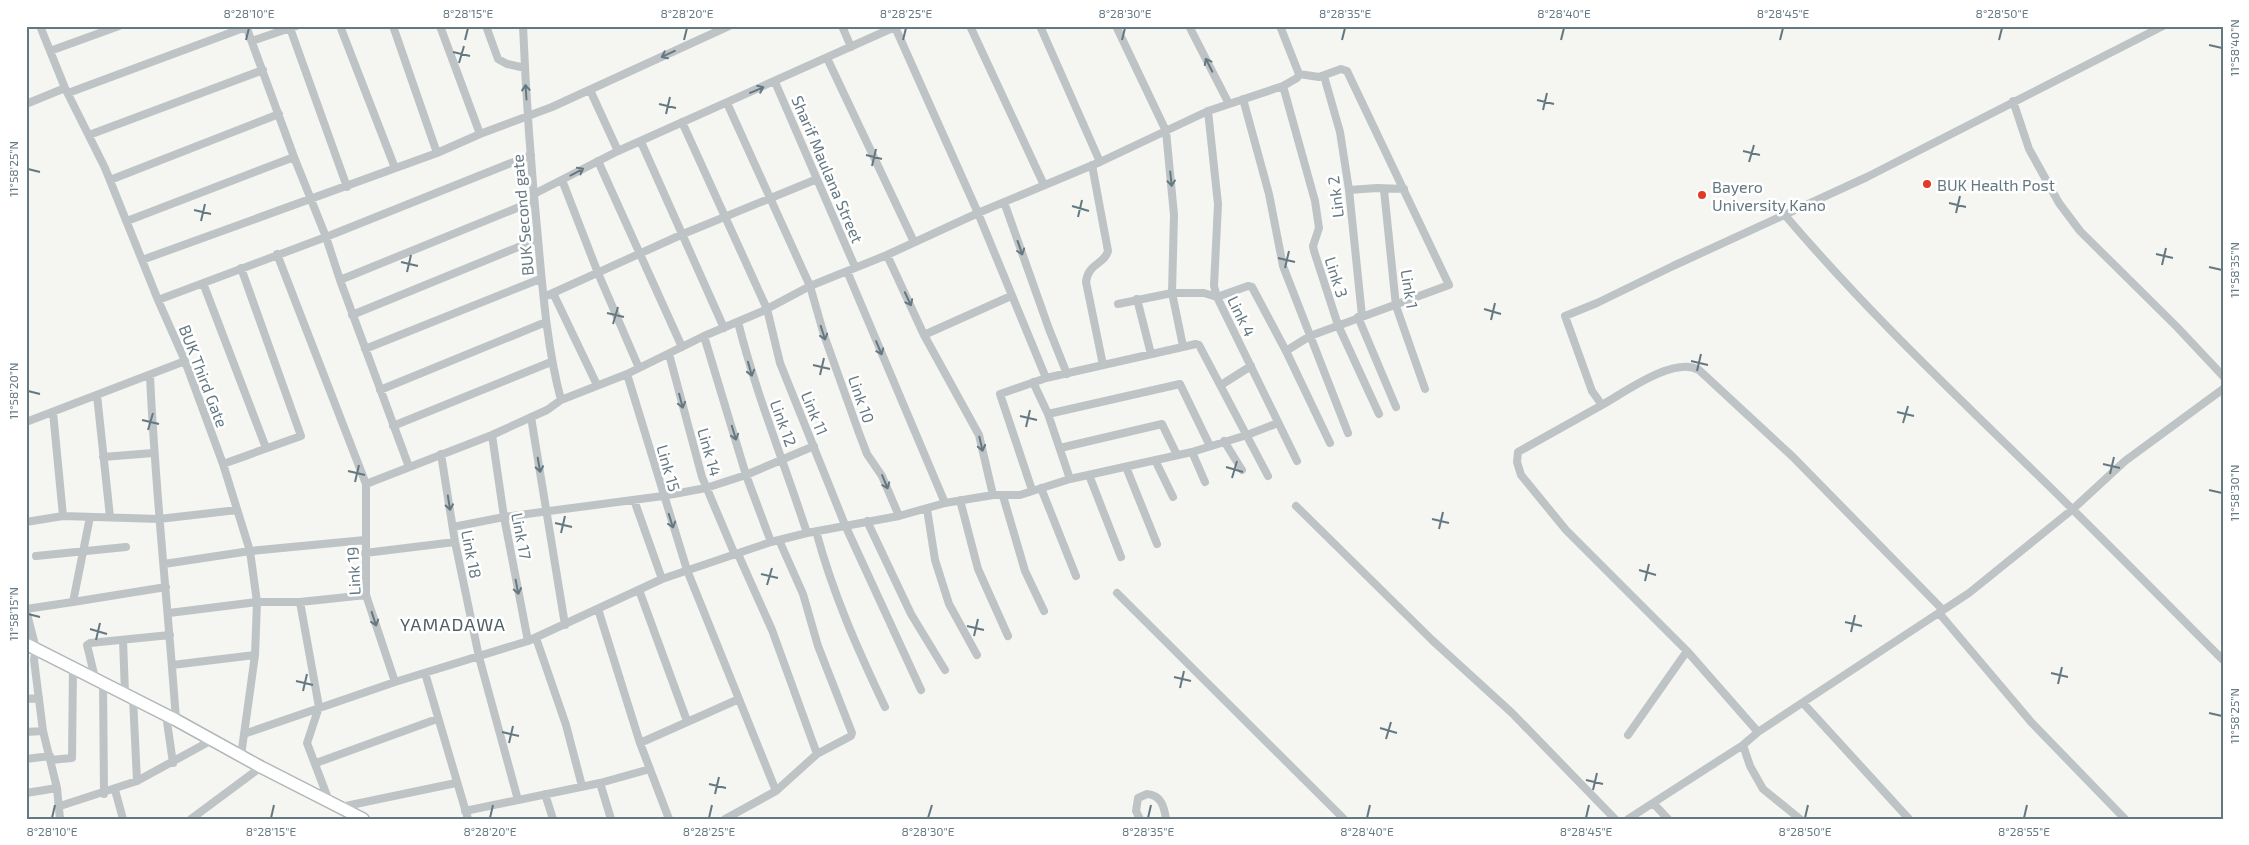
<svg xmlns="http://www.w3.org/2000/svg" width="2249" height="845" font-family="'Exo 2',sans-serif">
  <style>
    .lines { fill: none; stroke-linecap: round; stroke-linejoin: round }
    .secondary-casing { stroke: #b0b7ba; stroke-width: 14 }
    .street { stroke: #bec3c5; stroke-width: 8 }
    .secondary { stroke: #fff; stroke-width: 11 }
    .oneway { stroke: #647882 }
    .ticks { fill: none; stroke: #647882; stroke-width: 2 }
    .poi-dot { fill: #e23a24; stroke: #fff; stroke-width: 2 }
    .labels { text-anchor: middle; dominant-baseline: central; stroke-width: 5; stroke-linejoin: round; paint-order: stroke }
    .street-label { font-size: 16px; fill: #647882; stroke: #fff }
    .poi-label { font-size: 16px; fill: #647882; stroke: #fff; text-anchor: start }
    .neighbourhood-label { font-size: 18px; letter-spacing: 1px; fill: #526067; stroke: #fff }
    .neatline { fill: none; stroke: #647882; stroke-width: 2 }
    .ticks-label { font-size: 12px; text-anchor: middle; fill: #647882 }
  </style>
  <rect width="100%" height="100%" fill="#f5f5f1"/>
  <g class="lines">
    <defs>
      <path id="secondary" d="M26 644 176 720 261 767 363 819"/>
    </defs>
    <use href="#secondary" class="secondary-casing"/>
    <path class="street" d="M40 26 65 88 105 168 158 300 185 361 223 464 250 551 257 602 255 655 241 756
      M246 26 294 157 326 237 340 280 409 467
      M340 26 395 168
      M393 26 437 153
      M440 26 480 134
      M486 26 498 59 507 64 525 68
      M523 26C526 97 531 168 538 239 543 293 547 347 561 400
      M842 26 851 47
      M970 26 1044 185
      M1040 26 1100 162
      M1116 26 1166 131 1174 215 1172 293 1183 346
      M1189 26 1229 104
      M895 27 978 213 1046 378
      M290 28 347 187
      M252 41 296 26
      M50 51 119 26
      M827 58 914 242
      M1324 76 1340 132 1349 190 1362 316
      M775 82 855 267
      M1283 86 1315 201 1319 228 1313 246 1314 251 1338 325 1379 414
      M590 90 618 151
      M68 93 246 27
      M1243 99 1269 194 1283 266 1348 433
      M2013 101 2029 149 2059 203 2080 231 2177 327 2223 376
      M727 103 810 286 824 335 859 433 867 454 882 476 899 516
      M26 104 65 88
      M1208 111 1218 204 1214 286 1217 297 1297 461
      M682 122 767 309 780 363 845 525 921 690
      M89 135 263 70
      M641 142 724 328
      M598 161 682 347
      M1092 165 1108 251C1104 265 1088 263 1086 282L1103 365
      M110 180 279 114
      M562 180 598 273 639 368
      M1349 190 1377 188 1404 189
      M1384 190 1396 306 1425 389
      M534 194 618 151 897 26
      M1004 202 1049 329 1067 374
      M1784 214C1867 312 1960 399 2051 488 2109 545 2166 603 2223 660
      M127 221 294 157
      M277 254 366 484V595L395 682
      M887 255 924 335 979 435 993 495
      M142 260 437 153 480 134 552 107 729 26
      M847 271 945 503
      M340 280 534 201
      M203 283 266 448
      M553 293 597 385
      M544 297 683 234 817 179
      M1137 299 1151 354
      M158 300 326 237 531 155
      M1118 304 1172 293H1204L1217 297 1248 286 1252 287 1286 351 1330 443
      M352 315 538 239
      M1358 317 1396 407
      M738 322C756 394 784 462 807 533
      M924 335 1011 296
      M704 336 746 475 771 542
      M365 349 540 279
      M1286 351 1310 336 1449 285 1347 71 1341 69 1319 77 1299 74
      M669 354 702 477 735 555
      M627 374 687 570 776 791
      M150 375C155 490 168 605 176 720
      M1033 382 1048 414 1070 479
      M1221 385 1251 366
      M380 390 546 322
      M97 395 110 517
      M1602 405 1518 452 1517 462 1521 475 1566 530 1687 651 1758 732
      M53 412 63 516
      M1048 414 1180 384 1210 446
      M531 417 565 625
      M26 422 185 361
      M393 426 551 362
      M492 435 504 517 528 641
      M1224 441 1242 470
      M1060 448 1162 424 1177 455
      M1192 452 1205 482
      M441 454 455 542 479 657 518 800
      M103 457 153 453
      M1155 460 1173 497
      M223 464 301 436 241 268
      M1126 467 1157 544
      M1089 475 1121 557
      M366 484 492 435 547 410 561 400 627 374 704 336 763 311 810 286 887 255 978 213 1100 162 1208 111 1283 86 1297 78 1299 74 1280 26
      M1041 488 1076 576
      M1032 490 1000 394 1046 378 1196 344 1199 345 1268 476
      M1003 496 1025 571 1044 611
      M634 500 662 579
      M960 500 978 569 1008 636
      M1296 506 1432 640 1512 713 1615 819
      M927 509 935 560 949 604 977 655
      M867 521 911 614 945 670
      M26 522 63 516 159 519 237 510
      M453 527 504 517 663 496 706 488 746 475 814 446
      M816 531C833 594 857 648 885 707
      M365 553 455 542
      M738 554 772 630 817 754
      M36 556 126 547
      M164 564 250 551 365 540
      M639 590 687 721
      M1117 593 1344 819
      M73 602 166 587
      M300 602 319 707 307 743 329 801
      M26 609 73 602 90 517
      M598 609 640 743 669 819
      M26 610 36 649 34 660 43 731 57 788 60 819
      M1943 610 1793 457 1699 370C1674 356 1625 392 1602 405L1592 391 1565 316 1597 303 1673 266 1867 177 2163 26
      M169 613 257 602H300L366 595
      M1939 613 2031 722 2125 819
      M536 638 566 725 582 786
      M123 640 125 693
      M172 665 255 655
      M425 673 468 819
      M95 678 87 645 90 643 170 635
      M103 682 104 794
      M133 698 137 781
      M26 699 39 698
      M1803 703 1909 819
      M166 715 173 763
      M26 732 43 731
      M244 734 395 682 528 641 662 579 771 542 807 533 899 516 945 503 993 495H1020L1070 479 1192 452 1247 435 1278 423
      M1628 735 1687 651
      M640 743 739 699
      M1743 745 1750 766 1763 789 1800 819
      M26 759 50 756
      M51 760 72 758 73 667
      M316 763 437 719
      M600 783 611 819
      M115 790 123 819
      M26 793 57 788
      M545 794 553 819
      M1653 803 1668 819
      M60 806 137 781 212 740
      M341 807 456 783
      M465 811 600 783 650 769
      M191 819 261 767
      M725 819 776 791 817 754 851 736 852 733 818 646 803 594 779 540
      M1140 819 1136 811 1138 798 1147 794C1161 795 1164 806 1166 819
      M1628 819 1743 745 1758 732 1969 593 2073 509 2125 461 2223 389"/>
    <use href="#secondary" class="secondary"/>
  </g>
  <defs><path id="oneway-shaft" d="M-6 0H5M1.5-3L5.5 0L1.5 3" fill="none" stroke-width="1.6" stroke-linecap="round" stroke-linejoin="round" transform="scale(1.25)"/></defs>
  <g class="oneway">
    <use href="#oneway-shaft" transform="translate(668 54) rotate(155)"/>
    <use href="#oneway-shaft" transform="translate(1209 65) rotate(-117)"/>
    <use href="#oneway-shaft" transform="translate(757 90) rotate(-23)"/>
    <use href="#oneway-shaft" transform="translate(526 92) rotate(-94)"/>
    <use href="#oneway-shaft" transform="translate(577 172) rotate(-28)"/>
    <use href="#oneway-shaft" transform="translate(1171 179) rotate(84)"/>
    <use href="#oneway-shaft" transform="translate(1020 248) rotate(71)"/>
    <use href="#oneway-shaft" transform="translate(908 299) rotate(65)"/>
    <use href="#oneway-shaft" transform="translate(823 333) rotate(72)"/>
    <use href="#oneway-shaft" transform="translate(879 348) rotate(67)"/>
    <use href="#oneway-shaft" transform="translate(750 369) rotate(74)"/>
    <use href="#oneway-shaft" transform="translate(681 401) rotate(75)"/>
    <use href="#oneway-shaft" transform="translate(734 433) rotate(73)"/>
    <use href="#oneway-shaft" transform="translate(981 444) rotate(77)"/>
    <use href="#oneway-shaft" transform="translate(539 465) rotate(80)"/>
    <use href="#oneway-shaft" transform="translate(885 482) rotate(67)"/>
    <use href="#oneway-shaft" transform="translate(449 503) rotate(81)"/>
    <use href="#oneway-shaft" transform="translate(671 521) rotate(72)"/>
    <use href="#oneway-shaft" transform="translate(517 587) rotate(79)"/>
    <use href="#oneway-shaft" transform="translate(374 619) rotate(72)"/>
  </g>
  <path class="ticks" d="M246 40 249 28M465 40 468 28M684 40 687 28M903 40 906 28M1122 40 1125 28M1342 40 1345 28M1561 40 1564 28M1780 40 1783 28M1999 40 2002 28M2209 45 2222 48M453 52 470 56M459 63 464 46M1537 100 1554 104M659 104 676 108M1543 110 1547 93M666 114 670 97M1743 151 1760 155M866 155 882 159M1749 162 1754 145M872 166 876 149M28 169 40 172M1949 203 1966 207M1072 206 1089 211M194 210 211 214M1956 213 1960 196M1078 217 1082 200M201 221 205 204M2156 254 2173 258M1278 258 1295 262M401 262 418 266M2162 265 2166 248M2209 267 2222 270M1285 268 1289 251M407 272 411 255M1484 309 1501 314M607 313 624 317M1491 320 1495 303M613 324 618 307M1691 361 1708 365M813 365 830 369M1697 371 1701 354M820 375 824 358M28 391 40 394M1897 412 1914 416M1020 416 1037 420M142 420 159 424M1903 423 1908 406M1026 427 1030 410M148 430 153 413M2103 464 2120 468M1226 467 1243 472M348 471 365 475M2110 474 2114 457M1232 478 1237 461M355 482 359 465M2209 490 2222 493M1432 519 1449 523M555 523 572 527M1439 529 1443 512M561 533 565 516M1639 570 1656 575M761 574 778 578M1645 581 1649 564M767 585 772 568M28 614 40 617M1845 622 1862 626M967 626 984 630M90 629 107 634M1851 632 1855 615M974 636 978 619M96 640 100 623M2051 673 2068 677M1174 677 1191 681M296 681 313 685M2058 684 2062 667M1180 688 1184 671M303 691 307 674M2209 713 2222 716M1380 728 1397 733M502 732 519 736M1386 739 1391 722M509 743 513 726M1586 780 1603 784M709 784 726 788M1593 790 1597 773M715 794 719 777M52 818 55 805M271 818 274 805M490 818 493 805M709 818 712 805M928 818 932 805M1148 818 1151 805M1367 818 1370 805M1586 818 1589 805M1805 818 1808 805M2024 818 2027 805"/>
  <g class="poi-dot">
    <circle cx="1927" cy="184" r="5"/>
    <circle cx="1702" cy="195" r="5"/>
  </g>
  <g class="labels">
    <g class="street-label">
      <text transform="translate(828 169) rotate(67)">Sharif Maulana Street</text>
      <text transform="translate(1335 197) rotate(-97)">Link 2</text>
      <text transform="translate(522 215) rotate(-95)">BUK Second gate</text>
      <text transform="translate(1337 277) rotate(72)">Link 3</text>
      <text transform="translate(1410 289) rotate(81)">Link 1</text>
      <text transform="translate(1242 316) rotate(64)">Link 4</text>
      <text transform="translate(204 376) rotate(69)">BUK Third Gate</text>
      <text transform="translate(862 399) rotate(71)">Link 10</text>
      <text transform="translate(815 413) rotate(68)">Link 11</text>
      <text transform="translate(784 423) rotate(70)">Link 12</text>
      <text transform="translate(710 452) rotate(74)">Link 14</text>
      <text transform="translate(669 468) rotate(74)">Link 15</text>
      <text transform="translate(522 536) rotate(79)">Link 17</text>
      <text transform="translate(472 554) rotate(79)">Link 18</text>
      <text transform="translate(353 571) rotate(-93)">Link 19</text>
    </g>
    <g class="poi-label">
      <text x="1937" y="184">BUK Health Post</text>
      <text x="1712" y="186">Bayero<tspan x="1712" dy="18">University Kano</tspan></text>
    </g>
    <g class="neighbourhood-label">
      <text x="453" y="624">YAMADAWA</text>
    </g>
  </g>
  <rect width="2249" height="845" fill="none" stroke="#ffffff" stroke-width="55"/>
  <rect x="28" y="28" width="2194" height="790" class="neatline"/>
  <g class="ticks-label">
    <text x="249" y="18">8°28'10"E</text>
    <text x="468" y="18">8°28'15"E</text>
    <text x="687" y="18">8°28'20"E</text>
    <text x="906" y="18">8°28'25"E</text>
    <text x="1125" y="18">8°28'30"E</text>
    <text x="1345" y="18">8°28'35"E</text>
    <text x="1564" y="18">8°28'40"E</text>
    <text x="1783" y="18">8°28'45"E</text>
    <text x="2002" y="18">8°28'50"E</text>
    <text transform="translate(2235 48) rotate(-90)" y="4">11°58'40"N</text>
    <text transform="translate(14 169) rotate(-90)" y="4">11°58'25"N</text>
    <text transform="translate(2235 270) rotate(-90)" y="4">11°58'35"N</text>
    <text transform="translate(14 391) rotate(-90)" y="4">11°58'20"N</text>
    <text transform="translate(2235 493) rotate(-90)" y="4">11°58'30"N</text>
    <text transform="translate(14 614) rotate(-90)" y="4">11°58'15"N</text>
    <text transform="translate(2235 716) rotate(-90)" y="4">11°58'25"N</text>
    <text x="52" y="836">8°28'10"E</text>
    <text x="271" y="836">8°28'15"E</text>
    <text x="490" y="836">8°28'20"E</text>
    <text x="709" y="836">8°28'25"E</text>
    <text x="928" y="836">8°28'30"E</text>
    <text x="1148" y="836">8°28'35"E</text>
    <text x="1367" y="836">8°28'40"E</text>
    <text x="1586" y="836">8°28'45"E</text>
    <text x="1805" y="836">8°28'50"E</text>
    <text x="2024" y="836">8°28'55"E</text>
  </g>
</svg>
